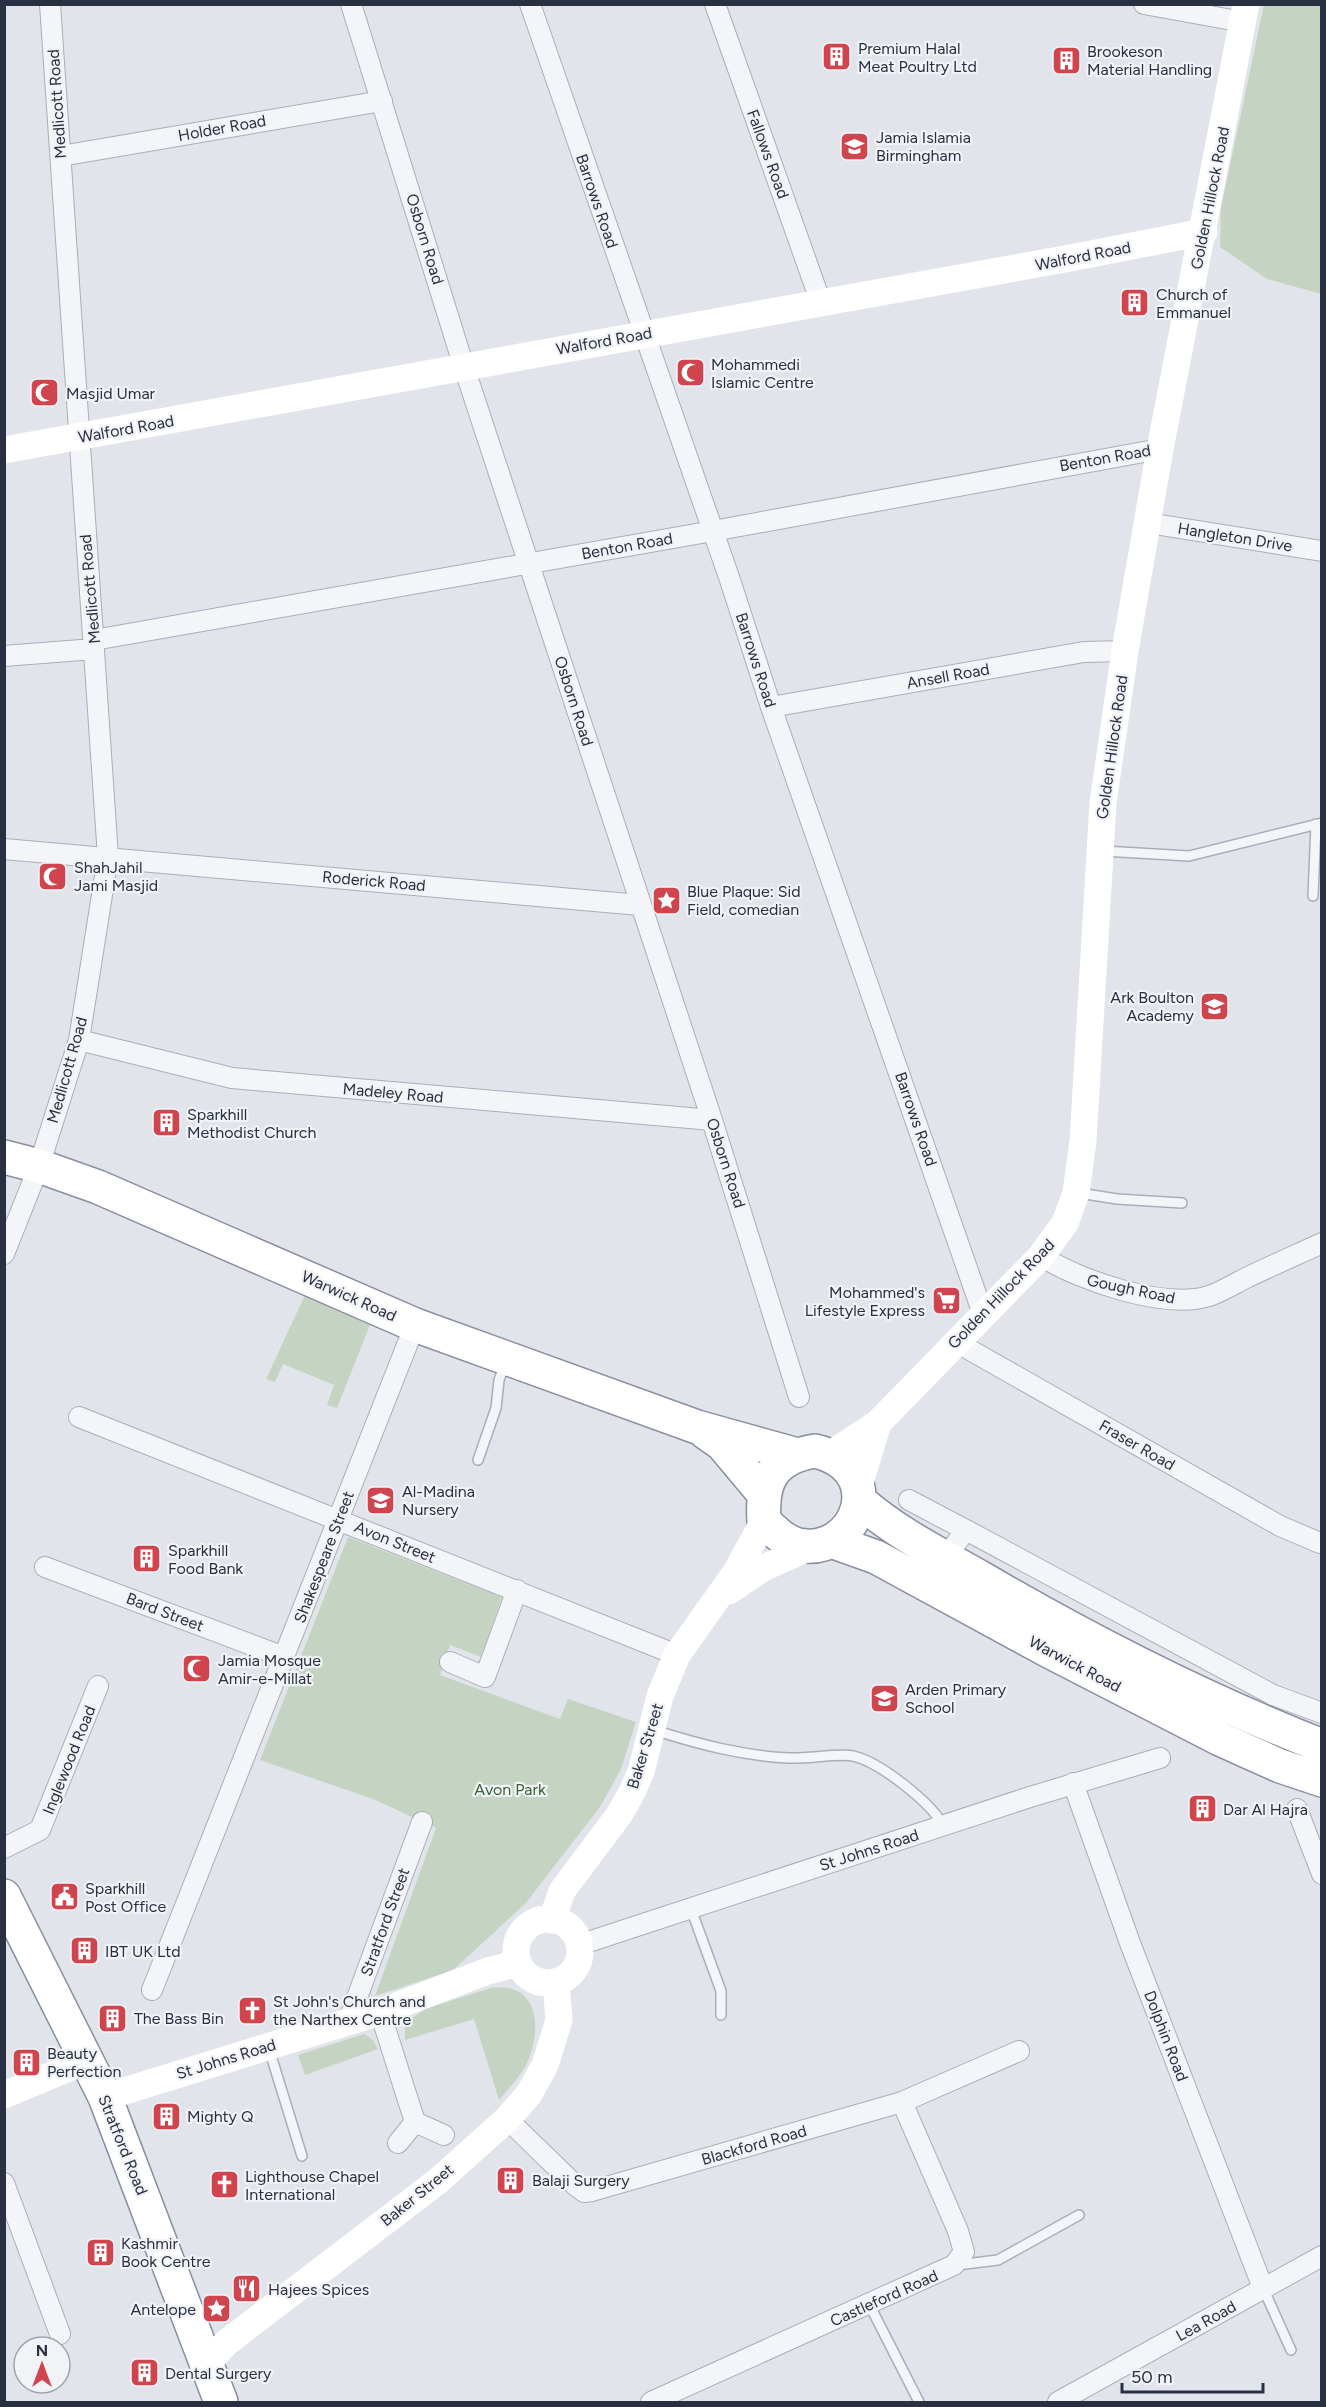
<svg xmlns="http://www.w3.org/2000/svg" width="1326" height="2407" font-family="Figtree,sans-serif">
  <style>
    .green { fill: #c5d4c2 }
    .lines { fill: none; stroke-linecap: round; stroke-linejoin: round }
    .lane-casing { stroke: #aaaeb8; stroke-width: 12 }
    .street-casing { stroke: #aaaeb8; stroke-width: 22 }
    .highway-casing { stroke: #888fa1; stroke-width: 36 }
    .lane { stroke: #f4f5f8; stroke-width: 9 }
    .street { stroke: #f4f5f8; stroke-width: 20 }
    .secondary { stroke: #fff; stroke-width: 27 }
    .highway { stroke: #fff; stroke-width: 33 }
    .labels { text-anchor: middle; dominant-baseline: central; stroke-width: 4.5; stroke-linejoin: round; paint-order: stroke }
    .poi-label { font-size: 16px; fill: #293042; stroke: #f1f3f7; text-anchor: start }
    .street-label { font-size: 16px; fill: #293042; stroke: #f1f3f7 }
    .park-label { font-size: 16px; fill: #3a5e36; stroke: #f1f3f7 }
  </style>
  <rect width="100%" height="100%" fill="#e1e4ea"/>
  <path class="green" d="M1264 5H1321V294L1267 279 1220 247 1221 208Z
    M305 1295 370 1325 337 1408 327 1405 334 1385 283 1364 275 1382 266 1379Z
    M348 1537 502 1597 481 1657 450 1645 440 1675 560 1719 568 1699 636 1722 621 1769 600 1807 525 1904 453 1970 375 1996 436 1828 373 1799 260 1760Z
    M494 1987C499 1988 507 1987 512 1989 541 1998 538 2036 529 2058 524 2073 509 2088 499 2100L474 2019 405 2040V2023L425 2009Z
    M364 2034 373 2040 378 2049 305 2075 298 2055Z"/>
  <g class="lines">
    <defs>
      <path id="lane" d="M1103 851 1189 856 1322 823
        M1313 896 1316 824
        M1079 1193 1117 1199 1182 1203
        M478 1460 496 1408 499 1380 505 1364
        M654 1730C698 1744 743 1756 789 1758 806 1759 840 1753 853 1756 880 1762 930 1802 943 1825
        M691 1909 721 1991V2015
        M269 2049 302 2156
        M957 2265 998 2260 1079 2215
        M1263 2288 1291 2350
        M869 2304 919 2402"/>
      <path id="street" d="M351 4 464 367 712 1120 799 1397
        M530 4 730 580 771 707 983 1314
        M715 4 821 303
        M1144 4 1243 22
        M61 156 382 101
        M1148 523 1322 551
        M94 640 713 531 1160 449
        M4 656 94 649
        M771 707 1084 652 1125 651
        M4 849 640 905
        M79 1040 232 1078 712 1120
        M4 1254 39 1166 79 1040 108 857 50 4
        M1041 1256C1078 1280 1165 1310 1209 1296 1221 1292 1234 1284 1246 1278 1271 1266 1296 1255 1322 1243
        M956 1342 1280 1526 1320 1543
        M79 1417 677 1655
        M909 1500 966 1530
        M945 1558 966 1530 1273 1695 1322 1713
        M45 1567 284 1657
        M450 1662 485 1677 517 1590
        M1073 1783 1130 1943 1263 2288
        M1297 1809 1322 1874
        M4 1848 40 1830 98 1686
        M579 1945 1030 1797 1160 1758
        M152 1990 415 1325
        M380 2012 415 2122
        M348 2022 422 1822
        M507 2119 576 2186 584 2192 592 2191 902 2102 1019 2051
        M398 2143 415 2122 444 2135
        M4 2183 60 2334
        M651 2402 954 2265 964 2252 958 2231 902 2102
        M1058 2402 1322 2256"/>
      <path id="highway" d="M4 1157 39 1166 98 1187 415 1325 697 1427 794 1454
        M705 1432 722 1444 763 1493
        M815 1451C891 1469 857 1557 798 1545 784 1541 774 1531 764 1521 761 1480 773 1458 815 1451Z
        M860 1501C896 1533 941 1555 983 1579 1091 1642 1205 1700 1322 1746
        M831 1541 876 1557 1047 1650 1220 1739 1280 1766 1322 1780
        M4 1896 105 2097 221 2402"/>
    </defs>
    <use href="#lane" class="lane-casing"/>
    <use href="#street" class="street-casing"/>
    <use href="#highway" class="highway-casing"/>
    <use href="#lane" class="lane"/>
    <use href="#street" class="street"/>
    <path class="secondary" d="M4 450 1065 259 1204 232
      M831 1454 878 1423 1041 1256 1065 1223 1076 1193 1083 1141 1103 803 1125 651 1160 449 1246 4
      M859 1486 878 1423
      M729 1591 763 1568 815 1545
      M516 1951a32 32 0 1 1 64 0a32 32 0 1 1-64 0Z
      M552 1920 562 1891 619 1815 631 1794 641 1772 660 1696 677 1655 736 1572 764 1521
      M4 2095 88 2060
      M105 2097 380 2012 488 1971 518 1963
      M207 2364 226 2343 438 2181 507 2119 529 2094 545 2065 559 2020 556 1982"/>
    <use href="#highway" class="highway"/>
  </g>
  <defs>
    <symbol id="building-square" viewBox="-11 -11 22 22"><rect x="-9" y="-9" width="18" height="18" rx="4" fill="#d0454d" stroke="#f1f3f7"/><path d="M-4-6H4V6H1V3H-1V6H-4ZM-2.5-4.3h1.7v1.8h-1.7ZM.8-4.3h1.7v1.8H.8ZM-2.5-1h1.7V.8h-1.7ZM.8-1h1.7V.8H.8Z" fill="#fff"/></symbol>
    <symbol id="school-square" viewBox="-11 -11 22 22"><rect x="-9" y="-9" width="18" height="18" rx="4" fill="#d0454d" stroke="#f1f3f7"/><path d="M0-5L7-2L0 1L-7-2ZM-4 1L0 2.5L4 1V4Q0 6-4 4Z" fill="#fff"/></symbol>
    <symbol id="mosque-square" viewBox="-11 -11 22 22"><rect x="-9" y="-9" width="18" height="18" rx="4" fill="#d0454d" stroke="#f1f3f7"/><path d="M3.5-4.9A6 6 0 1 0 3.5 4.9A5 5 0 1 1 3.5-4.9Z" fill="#fff"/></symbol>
    <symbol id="sight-square" viewBox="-11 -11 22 22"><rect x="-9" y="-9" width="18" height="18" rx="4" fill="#d0454d" stroke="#f1f3f7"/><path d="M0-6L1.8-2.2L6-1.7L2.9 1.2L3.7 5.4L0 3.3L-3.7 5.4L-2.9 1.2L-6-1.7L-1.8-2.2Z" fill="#fff"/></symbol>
    <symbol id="supermarket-square" viewBox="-11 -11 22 22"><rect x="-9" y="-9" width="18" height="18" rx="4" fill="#d0454d" stroke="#f1f3f7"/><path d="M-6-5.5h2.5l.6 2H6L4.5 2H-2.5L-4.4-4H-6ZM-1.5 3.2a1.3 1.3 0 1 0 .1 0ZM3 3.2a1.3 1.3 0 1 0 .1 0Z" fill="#fff"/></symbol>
    <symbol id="civic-square" viewBox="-11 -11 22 22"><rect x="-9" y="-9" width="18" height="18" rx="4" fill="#d0454d" stroke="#f1f3f7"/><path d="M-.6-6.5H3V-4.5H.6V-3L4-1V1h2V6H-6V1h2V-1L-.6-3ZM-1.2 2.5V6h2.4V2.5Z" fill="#fff"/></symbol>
    <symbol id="church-square" viewBox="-11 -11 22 22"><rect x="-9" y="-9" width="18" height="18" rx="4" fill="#d0454d" stroke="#f1f3f7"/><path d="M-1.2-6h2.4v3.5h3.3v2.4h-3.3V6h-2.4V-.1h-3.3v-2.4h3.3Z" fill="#fff"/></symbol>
    <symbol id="restaurant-square" viewBox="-11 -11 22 22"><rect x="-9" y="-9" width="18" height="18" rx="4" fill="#d0454d" stroke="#f1f3f7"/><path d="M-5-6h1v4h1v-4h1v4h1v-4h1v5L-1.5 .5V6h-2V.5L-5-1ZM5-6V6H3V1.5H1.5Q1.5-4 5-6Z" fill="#fff"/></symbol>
  </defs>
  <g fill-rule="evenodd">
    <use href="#building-square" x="820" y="40" width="33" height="33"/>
    <use href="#building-square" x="1050" y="44" width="33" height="33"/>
    <use href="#school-square" x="838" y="130" width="33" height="33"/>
    <use href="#building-square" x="1118" y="286" width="33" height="33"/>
    <use href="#mosque-square" x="674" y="356" width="33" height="33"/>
    <use href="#mosque-square" x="28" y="376" width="33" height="33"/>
    <use href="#mosque-square" x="36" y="860" width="33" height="33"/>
    <use href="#sight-square" x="650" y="884" width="33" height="33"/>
    <use href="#school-square" x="1198" y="990" width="33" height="33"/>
    <use href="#building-square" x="150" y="1106" width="33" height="33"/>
    <use href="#supermarket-square" x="930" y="1284" width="33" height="33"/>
    <use href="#school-square" x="364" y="1484" width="33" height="33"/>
    <use href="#building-square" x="130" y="1542" width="33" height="33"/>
    <use href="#mosque-square" x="180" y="1652" width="33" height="33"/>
    <use href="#school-square" x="868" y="1682" width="33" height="33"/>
    <use href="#building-square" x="1186" y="1792" width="33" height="33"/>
    <use href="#civic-square" x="48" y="1880" width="33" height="33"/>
    <use href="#building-square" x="68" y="1934" width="33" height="33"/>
    <use href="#church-square" x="236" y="1994" width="33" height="33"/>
    <use href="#building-square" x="96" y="2002" width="33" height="33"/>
    <use href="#building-square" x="10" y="2046" width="33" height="33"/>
    <use href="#building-square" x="150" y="2100" width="33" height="33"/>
    <use href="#building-square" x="494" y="2164" width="33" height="33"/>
    <use href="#church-square" x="208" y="2168" width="33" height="33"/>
    <use href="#building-square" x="84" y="2236" width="33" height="33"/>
    <use href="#restaurant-square" x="230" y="2272" width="33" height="33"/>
    <use href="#sight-square" x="200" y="2292" width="33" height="33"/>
    <use href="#building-square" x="128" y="2356" width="33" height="33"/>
  </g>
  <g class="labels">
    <g class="poi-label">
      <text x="858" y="48">Premium Halal<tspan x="858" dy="18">Meat Poultry Ltd</tspan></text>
      <text x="1087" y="51">Brookeson<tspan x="1087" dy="18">Material Handling</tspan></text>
      <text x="876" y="137">Jamia Islamia<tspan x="876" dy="18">Birmingham</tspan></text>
      <text x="1156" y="294">Church of<tspan x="1156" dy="18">Emmanuel</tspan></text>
      <text x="711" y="364">Mohammedi<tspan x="711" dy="18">Islamic Centre</tspan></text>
      <text x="66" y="393">Masjid Umar</text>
      <text x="74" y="867">ShahJahil<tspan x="74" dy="18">Jami Masjid</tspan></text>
      <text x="687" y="891">Blue Plaque: Sid<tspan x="687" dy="18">Field, comedian</tspan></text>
      <text x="1194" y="997" text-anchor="end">Ark Boulton<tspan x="1194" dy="18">Academy</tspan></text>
      <text x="187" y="1114">Sparkhill<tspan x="187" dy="18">Methodist Church</tspan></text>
      <text x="925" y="1292" text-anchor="end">Mohammed's<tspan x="925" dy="18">Lifestyle Express</tspan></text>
      <text x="402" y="1491">Al-Madina<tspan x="402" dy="18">Nursery</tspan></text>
      <text x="168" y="1550">Sparkhill<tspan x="168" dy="18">Food Bank</tspan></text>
      <text x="218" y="1660">Jamia Mosque<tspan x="218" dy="18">Amir-e-Millat</tspan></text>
      <text x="905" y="1689">Arden Primary<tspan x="905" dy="18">School</tspan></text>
      <text x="1223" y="1809">Dar Al Hajra</text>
      <text x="85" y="1888">Sparkhill<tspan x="85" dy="18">Post Office</tspan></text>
      <text x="105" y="1951">IBT UK Ltd</text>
      <text x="273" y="2001">St John's Church and<tspan x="273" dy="18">the Narthex Centre</tspan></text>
      <text x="134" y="2018">The Bass Bin</text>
      <text x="47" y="2053">Beauty<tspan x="47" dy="18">Perfection</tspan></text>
      <text x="187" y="2116">Mighty Q</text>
      <text x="245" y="2176">Lighthouse Chapel<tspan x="245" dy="18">International</tspan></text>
      <text x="532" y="2180">Balaji Surgery</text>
      <text x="121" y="2243">Kashmir<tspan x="121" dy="18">Book Centre</tspan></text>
      <text x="268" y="2289">Hajees Spices</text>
      <text x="196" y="2309" text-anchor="end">Antelope</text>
      <text x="165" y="2373">Dental Surgery</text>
    </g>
    <g class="street-label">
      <text transform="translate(57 104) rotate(-94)">Medlicott Road</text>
      <text transform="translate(222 128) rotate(-10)">Holder Road</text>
      <text transform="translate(768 154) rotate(70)">Fallows Road</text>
      <text transform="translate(1210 198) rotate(-79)">Golden Hillock Road</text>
      <text transform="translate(597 201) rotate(71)">Barrows Road</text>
      <text transform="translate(425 239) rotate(73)">Osborn Road</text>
      <text transform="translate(1083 256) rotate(-11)">Walford Road</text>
      <text transform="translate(604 341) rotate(-10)">Walford Road</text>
      <text transform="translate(126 429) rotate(-10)">Walford Road</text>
      <text transform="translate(1105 458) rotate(-10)">Benton Road</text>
      <text transform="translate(1235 537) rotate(9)">Hangleton Drive</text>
      <text transform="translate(627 546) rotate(-10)">Benton Road</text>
      <text transform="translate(90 589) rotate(-95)">Medlicott Road</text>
      <text transform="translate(756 660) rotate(72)">Barrows Road</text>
      <text transform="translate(948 676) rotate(-10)">Ansell Road</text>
      <text transform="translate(574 701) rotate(72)">Osborn Road</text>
      <text transform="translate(1112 747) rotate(-82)">Golden Hillock Road</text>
      <text transform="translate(374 881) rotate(5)">Roderick Road</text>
      <text transform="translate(67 1070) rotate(-74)">Medlicott Road</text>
      <text transform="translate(393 1093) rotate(5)">Madeley Road</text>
      <text transform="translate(916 1119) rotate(71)">Barrows Road</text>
      <text transform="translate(726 1163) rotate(72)">Osborn Road</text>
      <text transform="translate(1131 1289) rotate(12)">Gough Road</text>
      <text transform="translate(1001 1294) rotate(-46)">Golden Hillock Road</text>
      <text transform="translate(349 1296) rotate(24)">Warwick Road</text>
      <text transform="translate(1137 1445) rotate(30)">Fraser Road</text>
      <text transform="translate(395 1542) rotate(22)">Avon Street</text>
      <text transform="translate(324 1557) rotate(-69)">Shakespeare Street</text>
      <text transform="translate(165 1612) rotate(21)">Bard Street</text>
      <text transform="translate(1075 1664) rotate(28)">Warwick Road</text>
      <text transform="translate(645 1746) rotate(-73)">Baker Street</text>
      <text transform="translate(69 1760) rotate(-68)">Inglewood Road</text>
      <text transform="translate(869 1850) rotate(-18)">St Johns Road</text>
      <text transform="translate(385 1922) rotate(-70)">Stratford Street</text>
      <text transform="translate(1166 2036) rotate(69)">Dolphin Road</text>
      <text transform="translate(226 2059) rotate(-17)">St Johns Road</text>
      <text transform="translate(123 2145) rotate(68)">Stratford Road</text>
      <text transform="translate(754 2145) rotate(-16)">Blackford Road</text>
      <text transform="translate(417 2195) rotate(-39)">Baker Street</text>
      <text transform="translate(884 2298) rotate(-24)">Castleford Road</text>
      <text transform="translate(1206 2321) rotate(-29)">Lea Road</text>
    </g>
    <g class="park-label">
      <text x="510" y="1789">Avon Park</text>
    </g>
  </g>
  <rect width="1326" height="2407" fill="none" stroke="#293042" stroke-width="12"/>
  <g transform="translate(42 2365)"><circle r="28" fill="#f1f3f7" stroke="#a1a5af" stroke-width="1.5"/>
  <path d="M0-4.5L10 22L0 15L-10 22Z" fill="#d0454d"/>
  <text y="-9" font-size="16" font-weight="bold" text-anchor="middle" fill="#293042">N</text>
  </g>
  <path d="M1122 2383v9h141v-9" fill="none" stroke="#293042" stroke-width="3"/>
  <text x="1131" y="2383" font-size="18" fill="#293042" stroke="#f1f3f7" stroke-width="4.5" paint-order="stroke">50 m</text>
</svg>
